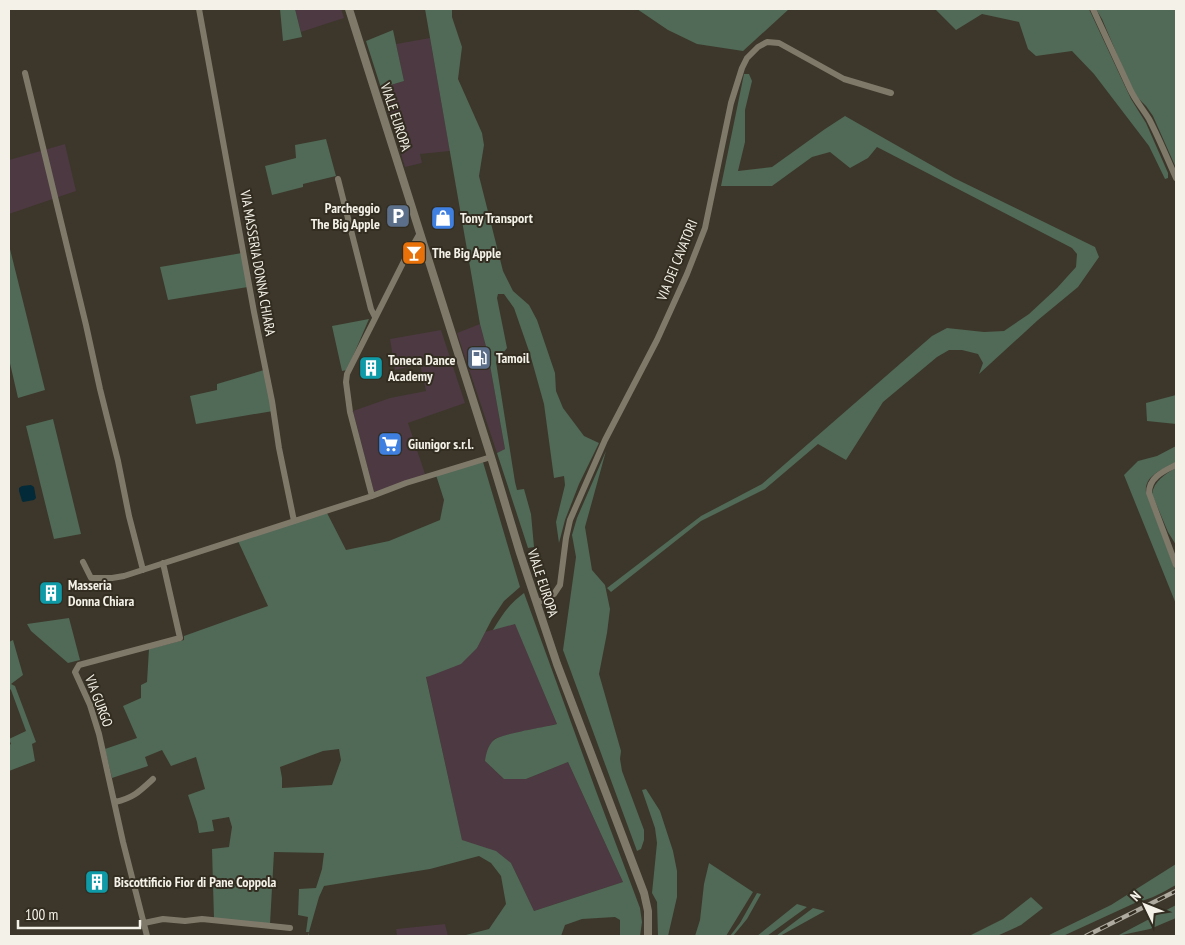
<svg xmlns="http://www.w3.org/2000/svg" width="1185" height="945" font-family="'PT Sans Narrow',sans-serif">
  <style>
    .commercial { fill: #4c3941 }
    .green { fill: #516957; fill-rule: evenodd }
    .water { fill: #022a39 }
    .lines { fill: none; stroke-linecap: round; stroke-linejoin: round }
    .minor { stroke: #7f796a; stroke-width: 6 }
    .tertiary { stroke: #7f796a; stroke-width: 8 }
    .rail-casing { stroke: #aeaa9f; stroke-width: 4.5 }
    .rail { stroke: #322d20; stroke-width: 2.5; stroke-dasharray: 8; stroke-linecap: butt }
    .labels { text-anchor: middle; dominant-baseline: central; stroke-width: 4; stroke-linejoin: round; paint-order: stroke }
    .street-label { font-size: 14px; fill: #f4f1e8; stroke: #322d20 }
    .poi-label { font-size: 14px; font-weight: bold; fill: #f4f1e8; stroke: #322d20; text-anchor: start }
  </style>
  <rect width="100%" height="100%" fill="#3c372a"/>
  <path class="commercial" d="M295 9H341L344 18 301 32Z
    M430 38 450 151 420 154 422 163 405 167 381 88 404 81 396 44Z
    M65 144 76 191 9 214V160Z
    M480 324 488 354 505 449 497 453 457 333Z
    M441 330 465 403 408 423 425 474 374 492 353 411 390 398 426 391 420 364 395 370 390 339Z
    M515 623 557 724 507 735 494 739 485 761 504 779H526L568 762 623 882 534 911 511 863 462 841 426 676H430L477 648 485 632Z
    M445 924 448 936H397L396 929Z"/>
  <path class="green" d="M280 9H295L302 37 283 41Z
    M425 9H452V17L462 47 458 79 482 133 484 145 479 176 503 271 513 291 529 305 537 320 555 373 556 391 563 408 584 436 599 443 579 484 565 520 559 543 556 522 565 485 564 476 554 478 544 404 530 354 514 308 504 294H498L497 298 507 348 496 362 515 482 517 490 524 489 531 514 534 547 528 548 497 453 505 449 488 354 480 324Z
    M637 9H789L743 51 697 44 668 30Z
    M935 9H1089L1131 99 1146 123 1168 173V178L1165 179 1149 146 1094 74 1072 51 1036 56 1028 49 1019 22 982 14 956 30Z
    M1096 9H1176V168L1153 116 1146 106 1138 98 1131 87 1102 19Z
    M393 30 404 81 381 88 366 41Z
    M744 74H749L752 81 745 110V142L738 171 772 167 825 129 845 116 954 178 1095 247 1099 257 1078 287 1038 320 979 374 983 363 978 354 962 350H949L937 357 883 402 846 460 818 444 765 489 701 521 611 592 607 588 701 516 762 484 932 336 947 328 984 332 1004 331 1029 314 1057 288 1076 267 1077 254 1072 248 877 147 868 158 850 168 830 152 812 157 772 186H721Z
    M326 139 336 176 303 184V187L272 195 265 166 296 158 295 145Z
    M9 245 45 390 18 398 9 359Z
    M242 253 248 287 168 300 160 267Z
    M369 319 347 370 342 371 332 326Z
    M264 370 273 411 196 424 190 396 217 390V384Z
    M1176 395V424L1147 421 1146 403Z
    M53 419 81 534 54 539 26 426Z
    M1176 446V462C1164 469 1144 475 1146 492L1176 572V604L1124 475 1138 461 1157 456Z
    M606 451 585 527 592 570 605 585 610 609 607 633 599 674 621 751 620 759 622 771 644 830V840L641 849 637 851 563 650 576 557 572 535 577 518Z
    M483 462 520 587 504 601 492 619 477 648 461 664 430 676 426 677 462 840 496 851 511 863 534 911 623 882 568 762 526 779H504L485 761C486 754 488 745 494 740 501 734 545 727 557 724L515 624 493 630C502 615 509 604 524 593L596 791 640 908 642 922 640 936H620V920L615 917 582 919 565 925 561 936H462L489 929 506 904 501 876 491 863 479 856 430 869 324 886 319 897 309 932V936H308L309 932H306L308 917 298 915 299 889 316 888 322 869 324 853 274 852 270 924 214 919 212 849 229 847 232 827 229 817 212 820 214 831 199 833 197 822 188 795 205 789 196 757 171 766 162 750 145 757 148 766 112 778 105 749 137 738 123 706 141 698V685L147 682 149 649 184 640V636L268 606 238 541 327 513 346 550 389 541 440 520 444 500 436 475ZM339 749 341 760 332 785 282 788V778L280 767 323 751Z
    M1176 468V545L1168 532 1152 494C1154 481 1165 474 1176 468Z
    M69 618 80 660 68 663 31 631 27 624Z
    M13 640 23 675 11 684 15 686 36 742 32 744 35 761 9 771V745L11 744 9 739 26 731 11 690 9 688V642Z
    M646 789 660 811 673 851 677 871V897L668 936H658L657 902 652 893 657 843 655 828 642 790Z
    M709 863 753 892 726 936H695L700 920 704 884Z
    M1176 864V885C1163 892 1152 899 1137 902L1063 936H1047L1111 905Z
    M757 893 761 894 747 919 733 936H730L740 923Z
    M1031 897 1043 908 1021 925 997 936H969L1003 919Z
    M797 904 807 907 767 936H757Z
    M1176 905V918L1150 929 1117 936Z
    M813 908 825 911 780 936H776Z"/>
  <path class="water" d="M31 485 34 487 36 498 34 500 23 502 22 501 19 491V488L22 486Z"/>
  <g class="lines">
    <path class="minor" d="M199 9 254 312 272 401 279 448 294 521
      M1093 9 1130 89C1135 100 1143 109 1149 119 1159 138 1167 158 1176 178
      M25 73 86 325 100 389 118 461 129 516 143 570
      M338 179 371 309 375 317
      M1176 465C1164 471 1149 477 1149 493L1176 565
      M372 496 350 412 346 382 347 374 404 261 420 233
      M83 562 91 578H112L124 576 372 496 406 483 491 457
      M536 602 545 600 554 594 560 585 566 538 570 520 605 440 657 340 687 274 705 228 731 103 742 68 747 58 758 47 767 42 779 43 844 79 891 93
      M115 802C133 798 139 792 153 779
      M144 923 163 919 185 921 202 919 290 928
      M147 936 123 842 99 734 90 705 75 672 79 665 180 638 163 563"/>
    <path class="tertiary" d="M349 9 491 457 520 553 557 664 644 893 648 911V936"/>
    <defs>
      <path id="rail" d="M1086 936 1176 891"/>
    </defs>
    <use href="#rail" class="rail-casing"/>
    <use href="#rail" class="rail"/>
  </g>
  <defs>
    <symbol id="parking-square" viewBox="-11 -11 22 22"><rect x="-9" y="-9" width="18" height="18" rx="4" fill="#5c6f8a" stroke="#322d20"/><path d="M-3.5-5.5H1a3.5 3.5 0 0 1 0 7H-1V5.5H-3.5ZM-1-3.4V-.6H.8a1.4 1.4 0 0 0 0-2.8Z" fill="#fff"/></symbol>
    <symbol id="shop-square" viewBox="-11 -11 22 22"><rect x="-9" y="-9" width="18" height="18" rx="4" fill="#3f7fe0" stroke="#322d20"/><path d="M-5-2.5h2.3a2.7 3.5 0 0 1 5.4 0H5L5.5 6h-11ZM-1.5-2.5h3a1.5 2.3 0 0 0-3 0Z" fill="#fff"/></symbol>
    <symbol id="bar-square" viewBox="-11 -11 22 22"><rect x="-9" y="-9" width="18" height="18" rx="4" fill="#e8710a" stroke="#322d20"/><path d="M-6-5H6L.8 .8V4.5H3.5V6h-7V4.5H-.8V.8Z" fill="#fff"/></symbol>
    <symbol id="fuel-square" viewBox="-11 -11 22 22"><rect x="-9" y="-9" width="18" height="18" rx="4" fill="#5c6f8a" stroke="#322d20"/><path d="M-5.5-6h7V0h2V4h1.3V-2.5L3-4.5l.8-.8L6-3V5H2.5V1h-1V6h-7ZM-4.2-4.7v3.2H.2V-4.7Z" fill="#fff"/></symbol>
    <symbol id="building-square" viewBox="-11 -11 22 22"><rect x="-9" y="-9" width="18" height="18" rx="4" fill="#0f9aa8" stroke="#322d20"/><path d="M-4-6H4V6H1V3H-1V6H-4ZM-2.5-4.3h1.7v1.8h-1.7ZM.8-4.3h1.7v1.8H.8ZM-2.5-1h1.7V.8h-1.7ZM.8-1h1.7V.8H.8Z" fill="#fff"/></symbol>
    <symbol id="supermarket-square" viewBox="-11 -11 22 22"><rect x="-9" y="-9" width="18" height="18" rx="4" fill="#3f7fe0" stroke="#322d20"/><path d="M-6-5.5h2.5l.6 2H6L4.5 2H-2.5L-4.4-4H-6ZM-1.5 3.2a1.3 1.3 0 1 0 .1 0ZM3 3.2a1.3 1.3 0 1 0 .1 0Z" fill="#fff"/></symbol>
  </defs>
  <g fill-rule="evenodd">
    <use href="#parking-square" x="384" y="202" width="28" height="28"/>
    <use href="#shop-square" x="429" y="204" width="28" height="28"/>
    <use href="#bar-square" x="400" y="239" width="28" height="28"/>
    <use href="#fuel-square" x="465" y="344" width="28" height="28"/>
    <use href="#building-square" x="357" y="354" width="28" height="28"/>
    <use href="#supermarket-square" x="376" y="430" width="28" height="28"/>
    <use href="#building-square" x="37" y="579" width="28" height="28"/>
    <use href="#building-square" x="83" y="868" width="28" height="28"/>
  </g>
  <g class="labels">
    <g class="street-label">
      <text transform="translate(396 117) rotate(72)">VIALE EUROPA</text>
      <text transform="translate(677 260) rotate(-68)">VIA DEI CAVATORI</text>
      <text transform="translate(258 263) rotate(80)">VIA MASSERIA DONNA CHIARA</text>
      <text transform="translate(543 583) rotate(72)">VIALE EUROPA</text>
      <text transform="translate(99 701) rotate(69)">VIA GURGO</text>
    </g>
    <g class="poi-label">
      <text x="380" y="208" text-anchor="end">Parcheggio<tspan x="380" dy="16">The Big Apple</tspan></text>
      <text x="460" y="218">Tony Transport</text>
      <text x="432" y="253">The Big Apple</text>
      <text x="496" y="358">Tamoil</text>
      <text x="388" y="360">Toneca Dance<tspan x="388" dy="16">Academy</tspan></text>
      <text x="408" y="444">Giunigor s.r.l.</text>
      <text x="68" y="585">Masseria<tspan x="68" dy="16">Donna Chiara</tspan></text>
      <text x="114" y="882">Biscottificio Fior di Pane Coppola</text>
    </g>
  </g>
  <rect width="1185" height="945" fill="none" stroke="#f4f1e8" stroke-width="20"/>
  <g transform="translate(1145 905) rotate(313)" stroke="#322d20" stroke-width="4" paint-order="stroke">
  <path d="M0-4L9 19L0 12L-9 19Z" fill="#f4f1e8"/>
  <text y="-8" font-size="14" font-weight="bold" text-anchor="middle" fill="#f4f1e8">N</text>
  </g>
  <path d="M18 920v8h122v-8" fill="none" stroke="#f4f1e8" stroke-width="2.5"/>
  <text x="25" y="920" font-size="15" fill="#f4f1e8" stroke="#322d20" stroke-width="4" paint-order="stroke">100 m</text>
</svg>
